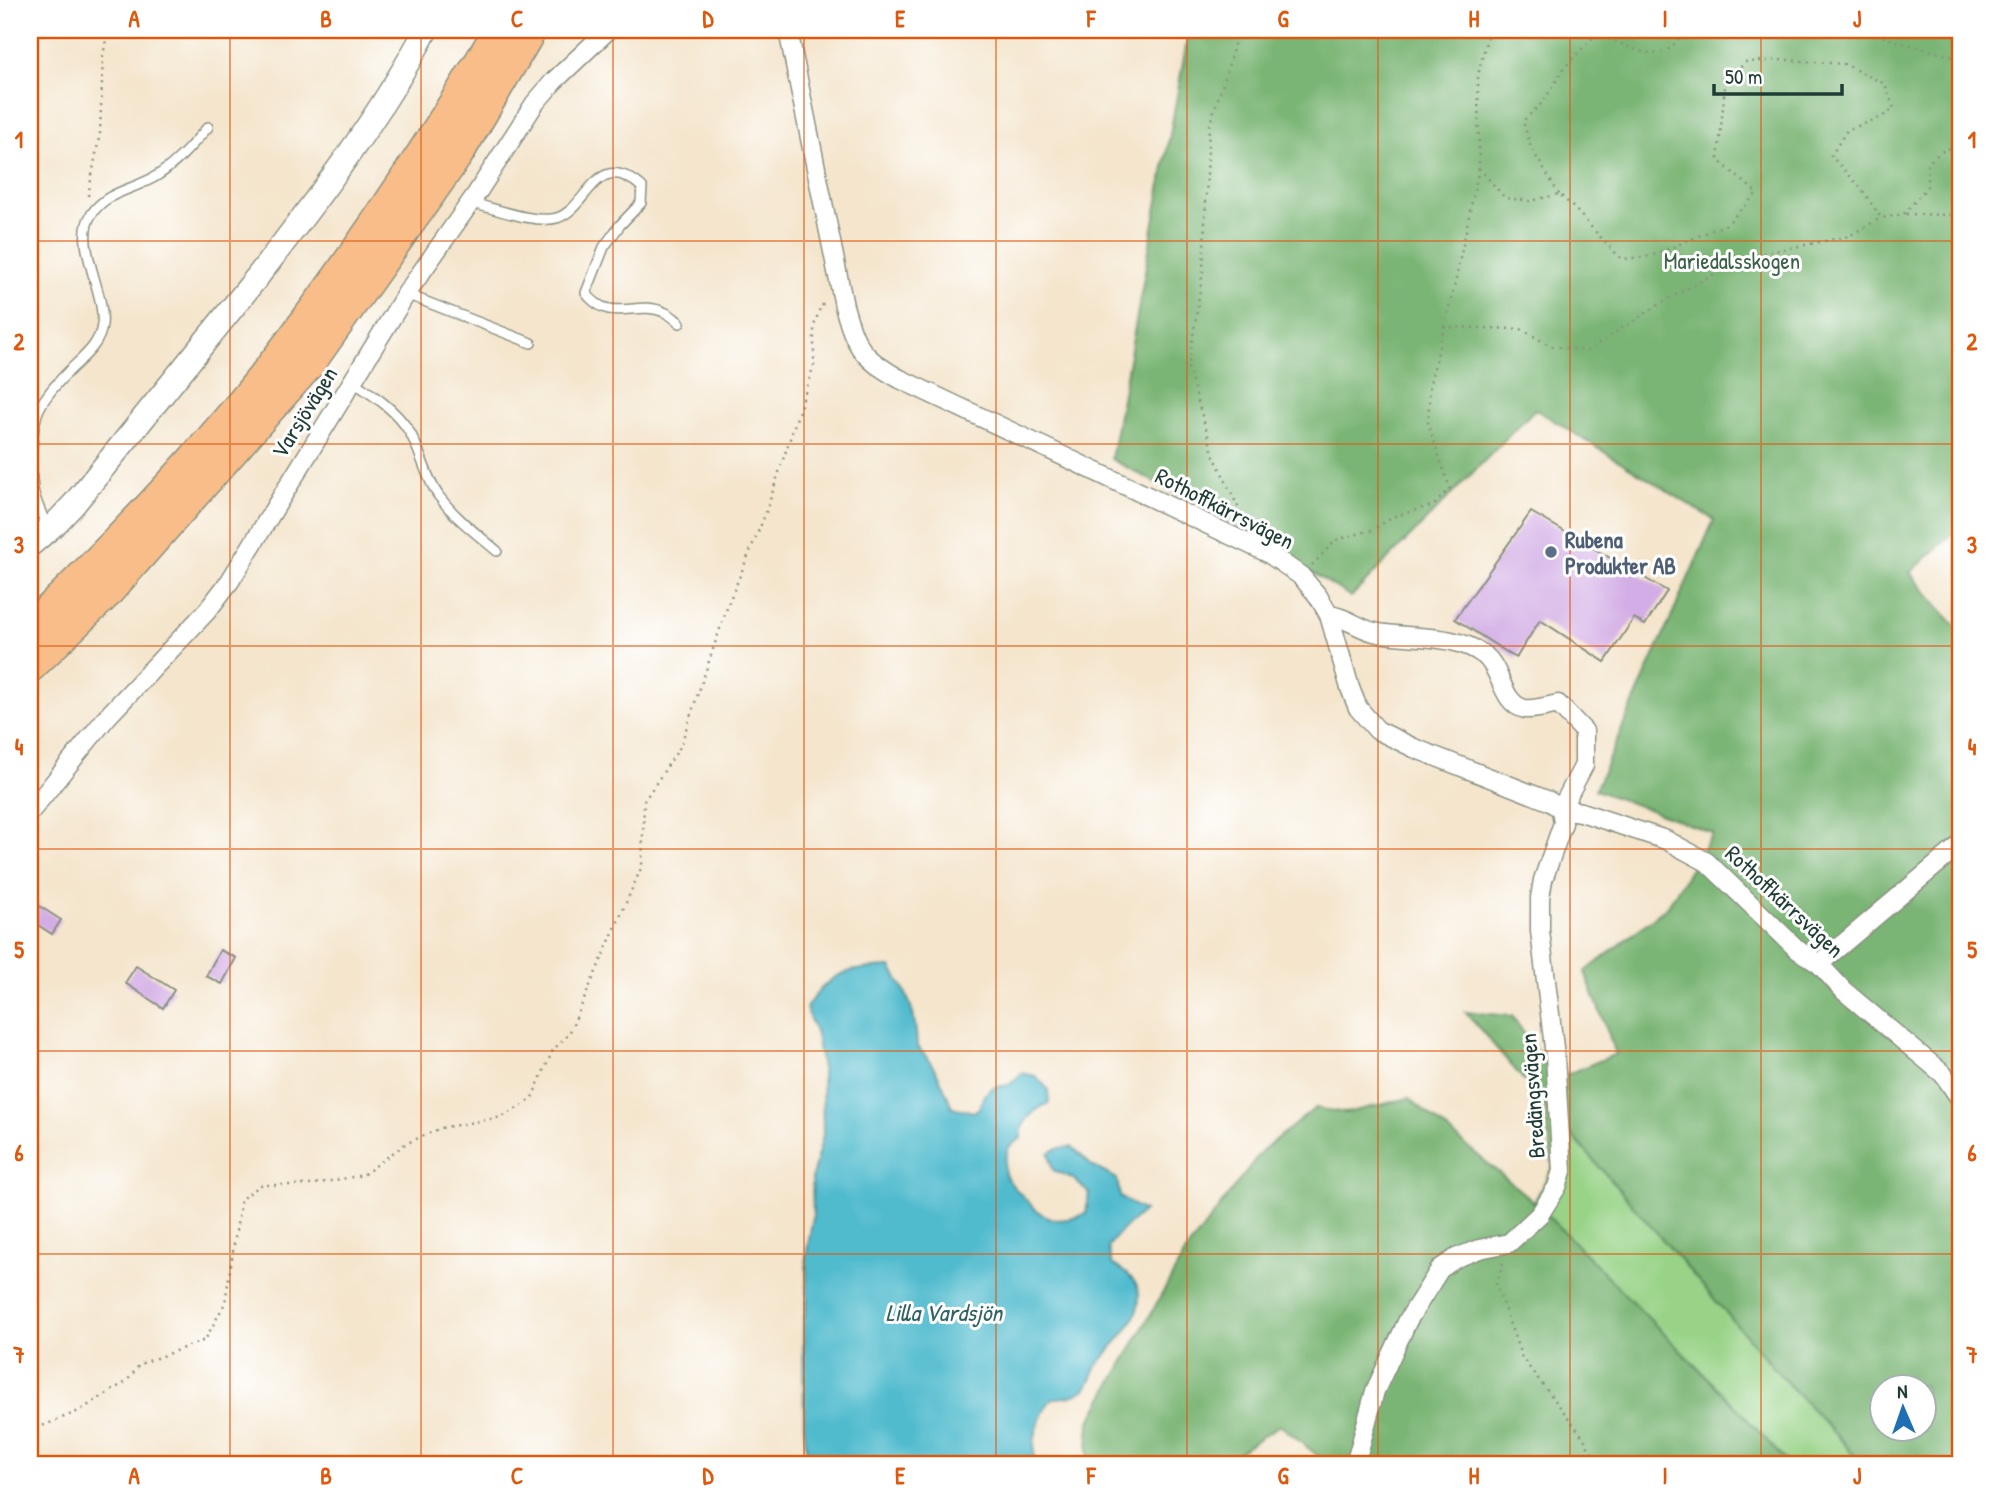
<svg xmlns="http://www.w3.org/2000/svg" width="1991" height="1495" viewBox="0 0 1991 1495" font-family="'Patrick Hand',sans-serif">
	<rect width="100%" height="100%" fill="#fff"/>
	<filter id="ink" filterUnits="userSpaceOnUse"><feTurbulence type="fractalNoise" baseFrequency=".0143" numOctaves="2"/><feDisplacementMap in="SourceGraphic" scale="14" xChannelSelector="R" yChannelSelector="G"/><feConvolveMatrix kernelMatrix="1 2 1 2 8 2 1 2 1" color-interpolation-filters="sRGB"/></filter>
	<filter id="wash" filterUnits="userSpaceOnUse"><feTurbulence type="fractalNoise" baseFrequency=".00686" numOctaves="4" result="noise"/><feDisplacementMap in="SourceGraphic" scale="28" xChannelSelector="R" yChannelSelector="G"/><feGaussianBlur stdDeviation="1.57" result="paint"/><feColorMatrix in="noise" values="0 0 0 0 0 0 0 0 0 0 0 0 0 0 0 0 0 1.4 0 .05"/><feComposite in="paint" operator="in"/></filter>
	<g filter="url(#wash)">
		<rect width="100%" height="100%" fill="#f4e5cc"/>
		<path fill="#98d387" stroke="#5c885e" stroke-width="2" d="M1545,1104L1782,1377L1864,1465H1789L1738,1409L1534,1202L1553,1166Z"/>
		<path fill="#7ab574" stroke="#4c7954" stroke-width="2" fill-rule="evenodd" d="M1189,30H1961V526L1910,573L1961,633V1465H1864L1782,1377L1465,1012L1512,1016L1556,1079L1616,1054L1585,972L1667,907L1713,833L1595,790L1714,520L1535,409L1351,597L1241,528L1111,459ZM1882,1386H1924V1428H1882Z
			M1409,1098L1534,1202L1738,1409L1789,1465H1329L1280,1425L1218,1465H1087L1090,1421L1187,1250L1261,1152L1315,1108L1346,1113Z"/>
		<path fill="#51bbce" stroke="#387c81" stroke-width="2" d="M891,967C909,995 916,1014 917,1047C935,1063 943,1085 952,1107L974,1112L979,1108L984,1095L994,1087L1009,1085L1022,1073L1035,1076L1048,1089L1049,1103C1033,1110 1021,1121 1021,1138L1009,1147C1006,1156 1003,1165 1005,1174C1007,1182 1040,1215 1048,1218C1061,1222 1074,1218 1086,1214L1089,1193L1072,1178L1053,1170L1049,1153L1058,1148L1072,1147L1092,1166L1117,1179L1120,1197L1144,1211L1120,1232L1108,1247L1112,1264C1125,1272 1139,1280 1139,1296C1140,1324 1111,1345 1097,1366C1092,1374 1091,1384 1084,1390C1074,1397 1064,1398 1052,1398C1039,1415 1029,1444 1036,1465H808L804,1425L803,1324L807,1301L806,1256L813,1217L812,1177L823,1135L822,1068L816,1035L806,1008C831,970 848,969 891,967Z"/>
		<g id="blocks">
			<path fill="#d3ade5" d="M1531,512L1667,591L1645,625L1634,618L1605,662L1540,620L1516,658L1455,619Z
				M30,900L61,920L52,934L30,920Z
				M220,950L236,958L222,984L206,976Z
				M136,966L174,990L163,1008L125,983Z"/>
		</g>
	</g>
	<g filter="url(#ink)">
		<use href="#blocks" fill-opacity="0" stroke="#8a9180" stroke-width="2"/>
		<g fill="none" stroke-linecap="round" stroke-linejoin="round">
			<g stroke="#8a9180" stroke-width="12">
				<path id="service" d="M471,203C494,208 535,224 557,218C589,208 595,147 642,187L641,203L620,225L604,247L586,293C611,326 636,298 666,313C671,315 676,320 680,323
					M406,294L531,343
					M352,381C373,395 395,409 409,431C421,451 425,476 438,495C454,517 477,534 497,551
					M48,529C43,516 35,502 33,489C30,466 31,436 37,414C42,399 58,382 69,371C82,358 100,345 102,325C106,292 73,243 91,215C107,190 135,190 158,175C178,162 192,145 208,127"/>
			</g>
			<g stroke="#8a9180" stroke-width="21">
				<path id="minor" d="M788,30L844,306C856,348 861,357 900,379L1268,553L1301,576L1318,596L1329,615L1350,688L1358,708L1377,730L1414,748L1549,801L1561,809L1581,812L1666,840L1707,862L1798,950L1819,964L1844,991L1943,1074L1961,1100
					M1329,615C1346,617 1358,628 1374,632C1409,640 1454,632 1484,655C1502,668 1501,704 1525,709C1534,710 1549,706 1558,704L1584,731V765L1561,809L1563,823L1543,880L1540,898V931L1555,1056L1562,1171L1557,1187L1540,1214L1509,1243L1479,1249L1456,1258L1440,1269L1408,1320L1375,1391L1355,1465
					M30,812L107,717L207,611L230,581L406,294L477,193L535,103L554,81L608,30
					M1819,964L1961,844"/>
			</g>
			<g stroke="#8a9180" stroke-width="26">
				<path id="tertiary" d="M30,545L56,523L74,504C135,428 197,352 258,276C319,197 379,118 426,30"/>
			</g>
			<g stroke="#8a9180" stroke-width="35">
				<path id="motorway" d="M30,629C117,545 203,456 278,359C359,254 432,144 500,30
					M30,666L105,594L309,363L457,154L530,30"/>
			</g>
			<path stroke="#8a9180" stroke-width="2.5" stroke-dasharray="2 5" stroke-linecap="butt" d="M1238,30L1227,71L1209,126L1203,271L1188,368L1214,456L1246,524
				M1863,30L1889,39L1961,59
				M1479,168L1505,198L1531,201L1559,194C1582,214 1599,238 1622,259L1651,256L1727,224L1757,193L1718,160L1725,85L1745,62L1786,60L1844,64L1885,84L1894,109L1880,118L1847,130L1831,156L1861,188L1881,218L1904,214L1927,187L1928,163L1941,152L1961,143
				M1559,194L1531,148L1523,121L1543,102L1564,68L1597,33C1625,44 1668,74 1681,30
				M88,196L100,133L103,56L108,30
				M1906,214L1952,215L1961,212
				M1444,327L1521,329L1551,346L1587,351L1663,302L1745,257L1849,236L1881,218
				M1312,565L1336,540L1372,530L1395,516L1434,505L1450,488L1428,424L1430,383L1454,288L1479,168L1478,75L1489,30
				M1503,1263L1496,1285L1522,1358L1584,1438L1597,1465
				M30,1431L79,1411L127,1381L140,1364L205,1340L225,1303L241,1199L261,1185H309L363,1175L405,1144L441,1128L502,1117L531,1100L553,1050L569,1034L642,866L644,801L680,747L729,602L765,515L814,365V326L821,305H827"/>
			<use href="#service" stroke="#fff" stroke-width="9"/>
			<use href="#minor" stroke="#fff" stroke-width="18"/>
			<use href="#tertiary" stroke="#fff" stroke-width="23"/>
			<use href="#motorway" stroke="#f8bd89" stroke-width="32"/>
		</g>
	</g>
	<path fill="none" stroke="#de580e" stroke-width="2" stroke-opacity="0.55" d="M230,30V1465M421,30V1465M613,30V1465M804,30V1465M996,30V1465M1187,30V1465M1378,30V1465M1570,30V1465M1761,30V1465M30,241H1961M30,444H1961M30,646H1961M30,849H1961M30,1051H1961M30,1254H1961"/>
	<circle fill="#5c6f8a" stroke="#fff" stroke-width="2.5" cx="1551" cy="552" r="7"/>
	<g text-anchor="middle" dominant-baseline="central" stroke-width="6" stroke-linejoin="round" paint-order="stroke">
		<g font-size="23" fill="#3d6249" stroke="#fff">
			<text x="1732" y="260">Mariedalsskogen</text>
		</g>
		<g font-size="23" fill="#1f3d34" stroke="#fff">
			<text transform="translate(304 412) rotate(-58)">Varsjövägen</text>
			<text transform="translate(1225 508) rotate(27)">Rothoffkärrsvägen</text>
			<text transform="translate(1785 901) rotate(43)">Rothoffkärrsvägen</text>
			<text transform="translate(1532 1096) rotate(-94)">Bredängsvägen</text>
		</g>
		<g font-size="23" font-weight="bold" fill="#4e5e75" stroke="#fff" text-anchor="start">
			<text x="1565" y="539">Rubena<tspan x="1565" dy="26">Produkter AB</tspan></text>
		</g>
		<g font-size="24" font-style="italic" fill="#2e6362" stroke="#fff">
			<text x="944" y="1312">Lilla Vardsjön</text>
		</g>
	</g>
	<rect width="1991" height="1495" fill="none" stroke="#fff" stroke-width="77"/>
	<g transform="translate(1903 1408) rotate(358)"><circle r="33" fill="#ffffff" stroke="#a5b1ae" stroke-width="2"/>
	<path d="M0-5L12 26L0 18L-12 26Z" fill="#1f6fb2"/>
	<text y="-10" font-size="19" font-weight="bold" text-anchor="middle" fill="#1f3d34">N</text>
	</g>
	<path d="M1714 84v10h128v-10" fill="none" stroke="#1f3d34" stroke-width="3.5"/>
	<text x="1725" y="84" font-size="21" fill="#1f3d34" stroke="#ffffff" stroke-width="5" paint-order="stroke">50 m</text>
	<rect x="38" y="38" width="1914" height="1418" fill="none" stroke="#de580e" stroke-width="2.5"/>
	<g font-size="23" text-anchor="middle" font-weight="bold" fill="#de580e">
		<text x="134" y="27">A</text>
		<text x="326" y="27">B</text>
		<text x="517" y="27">C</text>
		<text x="708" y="27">D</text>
		<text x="900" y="27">E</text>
		<text x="1091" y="27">F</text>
		<text x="1283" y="27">G</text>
		<text x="1474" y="27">H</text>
		<text x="1665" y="27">I</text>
		<text x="1857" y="27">J</text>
		<text x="19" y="148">1</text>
		<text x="1972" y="148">1</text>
		<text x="19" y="350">2</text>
		<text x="1972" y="350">2</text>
		<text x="19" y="553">3</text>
		<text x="1972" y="553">3</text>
		<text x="19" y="755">4</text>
		<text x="1972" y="755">4</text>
		<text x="19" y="958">5</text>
		<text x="1972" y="958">5</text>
		<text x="19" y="1161">6</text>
		<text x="1972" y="1161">6</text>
		<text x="19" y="1363">7</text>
		<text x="1972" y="1363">7</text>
		<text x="134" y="1484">A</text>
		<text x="326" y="1484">B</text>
		<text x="517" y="1484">C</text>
		<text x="708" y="1484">D</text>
		<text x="900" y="1484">E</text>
		<text x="1091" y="1484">F</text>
		<text x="1283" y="1484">G</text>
		<text x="1474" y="1484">H</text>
		<text x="1665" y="1484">I</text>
		<text x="1857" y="1484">J</text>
	</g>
</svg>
